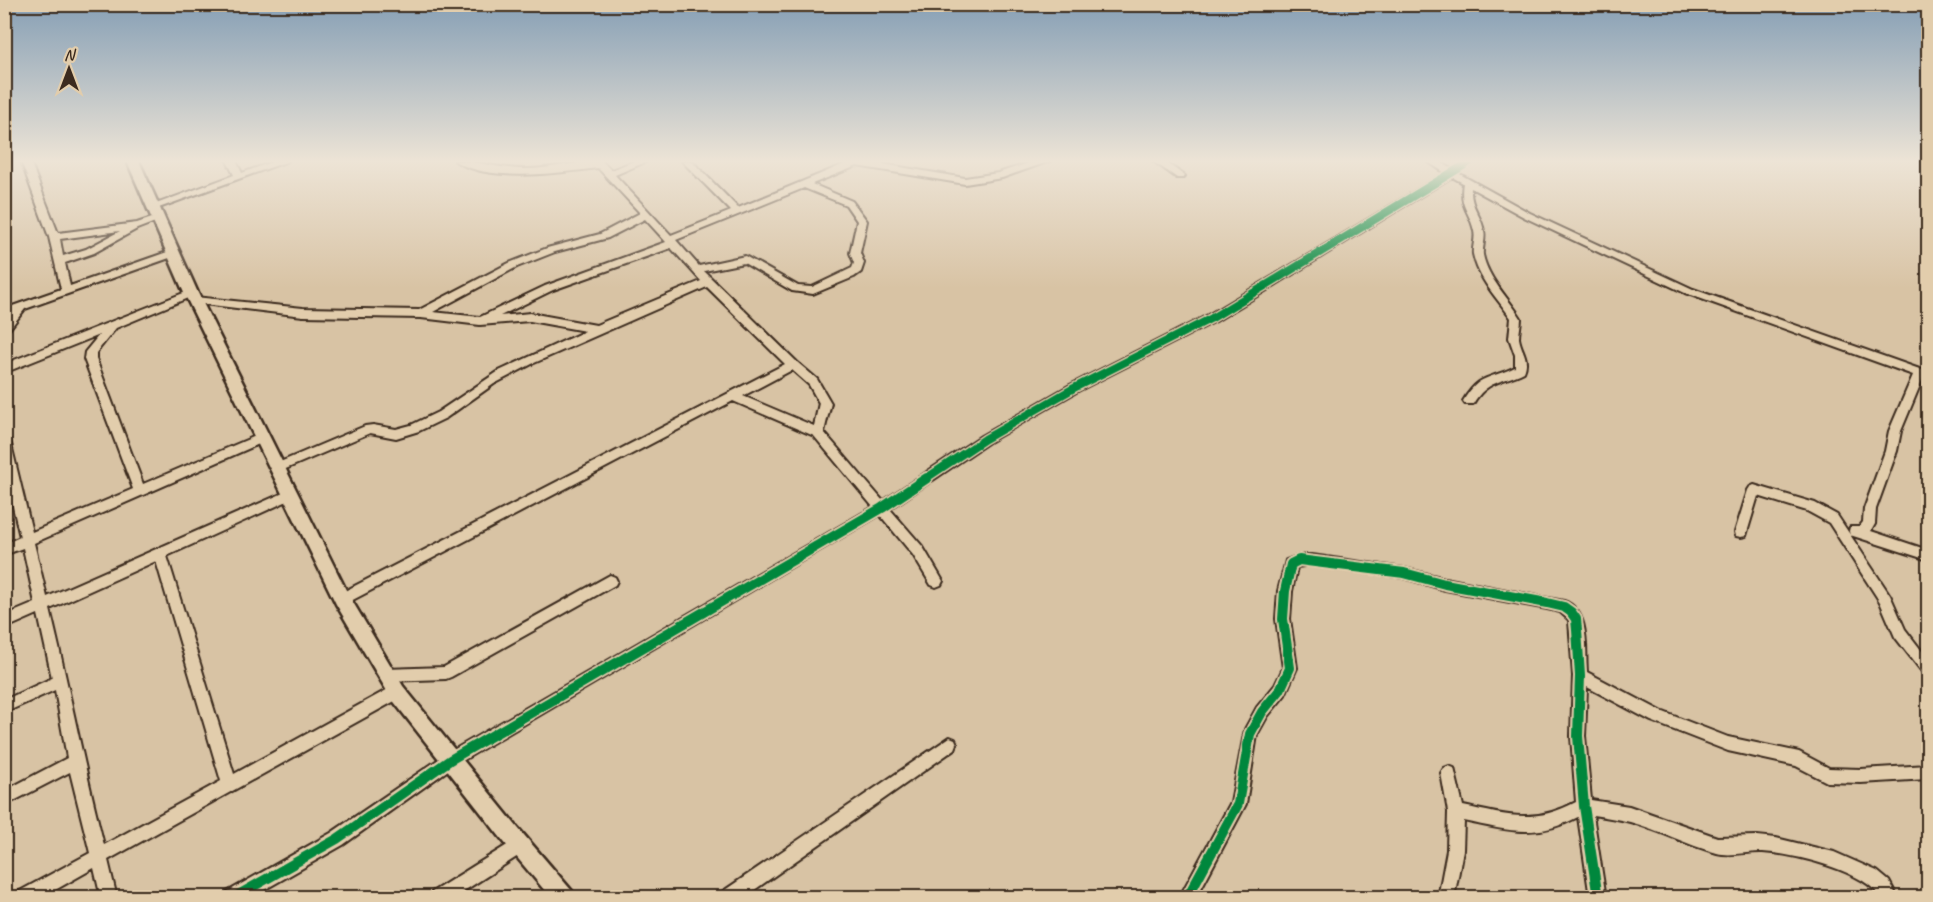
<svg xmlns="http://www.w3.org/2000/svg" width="1933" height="902" viewBox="0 0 1933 902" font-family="Caveat,sans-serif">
	<rect width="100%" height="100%" fill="#d8c3a4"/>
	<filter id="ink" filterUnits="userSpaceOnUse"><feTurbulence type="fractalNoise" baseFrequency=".0167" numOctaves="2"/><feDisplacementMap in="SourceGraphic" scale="12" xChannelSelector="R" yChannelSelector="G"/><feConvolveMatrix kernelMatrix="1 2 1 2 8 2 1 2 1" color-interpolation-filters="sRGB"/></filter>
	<g filter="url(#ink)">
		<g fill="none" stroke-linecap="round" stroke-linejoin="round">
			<g stroke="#3b2a1e" stroke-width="4">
				<path id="minor" d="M21,161H30L58,233L137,223L158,216L163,219L137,229L94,253L65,263L70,286L170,251L174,250L179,253L178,255L25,309L8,331L4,332V320L8,315L4,316V309L61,289L49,237ZM120,231L86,249L63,256L60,239Z
					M227,161H236L242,173L274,161H288L156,209H150L148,207L234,175Z
					M455,161C478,161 501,169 525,169C551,169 580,161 602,161L611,170L634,161H648L615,175L671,235L731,211L682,161H692L738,208L852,161H865L965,178L998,173L1035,161H1050L1002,178L965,184L857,166L812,184L852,201L867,221L860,253L864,263L861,272L854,277L813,294L792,291L744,263L704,271L797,362L817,379L831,403L824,432L883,501L981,436L1070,385L1208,315L1445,173L1427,161H1439L1452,169L1464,161H1475L1458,173L1530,213L1693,289L1928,372V380L1923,378L1901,431L1897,451L1876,509L1875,524L1871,531L1928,550V560L1850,535L1849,531L1850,527H1859L1863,522L1864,509L1885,451L1889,431L1913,375L1685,293L1524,217L1471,188C1470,207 1481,214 1484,231C1486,239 1482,247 1483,255C1488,279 1508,297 1521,318C1521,325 1519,331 1519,338C1521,351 1530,358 1524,372C1502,383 1487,380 1473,404H1465L1463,401C1480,373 1489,380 1515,367V355L1509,338L1511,318C1497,298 1478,279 1473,254C1472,247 1476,239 1474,231C1470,211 1459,208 1463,183L1452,177L1216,321L1078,391L989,442L890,509L923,547L943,581L941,585L936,587L931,585L913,555L880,515L455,765L343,845L250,898H225L227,892L331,833L445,755L873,507L814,436L733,401L347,603L342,605L337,603L335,599L337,595L785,364L707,287L532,364L494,384L446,418L419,431L396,438L370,433L281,471H273L271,468L273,465L365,426L373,425L396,429L411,425L438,412L499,371L585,331L530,321L480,325L421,318L303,316L195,303L190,300L195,297L303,308L419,310L509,263L547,248L600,234L640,213L598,168C559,173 490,183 455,161ZM804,188L846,205L857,221L850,253L854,263L852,268L812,287L798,286L745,256L699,266L676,240ZM645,219L666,242L545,286L480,317L433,312L517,267L555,252L608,238ZM671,248L701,281L596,325L530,313L500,316L553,290ZM792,370L809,385L819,403L814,426L743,396Z
					M1153,161H1164L1185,176L1183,178H1177Z
					M191,290L196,293L195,295L116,328L96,353V359L143,484L258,435H266L268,438L266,441L34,543L47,597L290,490L294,492L296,495L294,498L167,556L234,774L392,687L397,686L402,687L404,692L402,697L108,860L117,898H101L94,868L41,898H16L18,892L90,853L70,772L4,806V791L67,758L55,690L4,713V700L52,678L38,614L4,629V616L35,603L23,548L4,555V544L20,537L4,468V436L10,440L32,532L133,489L84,359L85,352L99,335L4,373V364ZM156,561L221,781L104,845C84,767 69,687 50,609Z
					M1754,485L1815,503L1837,515L1890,595L1905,629L1928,659V675L1923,673L1895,637L1880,602L1829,523L1807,511L1758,496L1746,536L1741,537L1736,536L1735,532L1748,490L1750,487Z
					M1299,555H1312L1404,568L1445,578L1564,601C1591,611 1585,649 1587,672L1661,711L1728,737L1799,752L1829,768L1861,769L1928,765V779L1861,783L1827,782L1796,766L1728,751L1651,721L1587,687L1585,736L1591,800L1629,806L1717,837L1757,836L1776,838L1834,852L1877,871L1889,881L1898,898H1881C1865,870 1793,854 1763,852C1748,851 1732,857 1717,853C1687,845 1659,830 1630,822C1618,819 1605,817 1593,815L1606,898H1590L1578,817C1536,840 1507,830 1464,821L1463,850L1454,898H1438L1447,850L1448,812L1441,773L1444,768L1449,766L1454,768L1463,806C1507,815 1533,825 1576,802L1571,736L1573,676L1569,620L1560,612L1547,609L1445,590L1404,578L1312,565L1297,567L1292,591L1290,619L1297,668L1285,695L1267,717L1257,735L1246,804L1196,898H1179L1231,802L1245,729L1257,707L1275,685L1283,668L1276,619L1278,591L1286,560Z
					M610,575L615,577L617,581L615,585L451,677L446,679L386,681L381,679L379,675L381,671L386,669L444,667Z
					M950,737L955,739L957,744L955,749L743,898H720L722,892Z
					M520,837L526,839L528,845L526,851L453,898H430L432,892Z"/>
			</g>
			<g stroke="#3b2a1e" stroke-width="5">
				<path id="major" d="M127,161H139L198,293L348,594L403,686L518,828L572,891L575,898H551L504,842L391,698L336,604L184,293Z"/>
			</g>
			<use href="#minor" fill="#e2cdac" fill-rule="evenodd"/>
			<use href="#major" fill="#e2cdac" fill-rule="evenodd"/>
			<g stroke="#e2cdac" stroke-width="11">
				<path id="cycleway-far1" d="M925,479L985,439L1074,388L1212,318L1471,161"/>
			</g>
			<g stroke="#e2cdac" stroke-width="14">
				<path id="cycleway" d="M233,898L337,839L450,760L882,508L927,478
					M1187,898L1238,804L1250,734L1262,712L1280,690L1290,668L1283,619L1285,591L1291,564L1299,560L1404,573L1445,584L1547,603L1564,607L1571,612L1576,619L1577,630L1580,676L1578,736L1584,806L1598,898"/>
			</g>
			<use href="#cycleway-far1" stroke="#00873e" stroke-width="8"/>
			<use href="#cycleway" stroke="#00873e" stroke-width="10"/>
		</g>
	</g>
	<linearGradient id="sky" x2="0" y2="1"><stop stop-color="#869fb5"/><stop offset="0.56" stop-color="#ede4d6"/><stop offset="1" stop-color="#ede4d6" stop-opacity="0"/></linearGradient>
	<rect width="1933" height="288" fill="url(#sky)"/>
	<rect width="1933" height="902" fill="none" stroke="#e2cdac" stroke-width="24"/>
	<rect x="12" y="12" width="1909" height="878" fill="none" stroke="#3b2a1e" stroke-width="2" filter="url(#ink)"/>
	<g transform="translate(69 69)" stroke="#e2cdac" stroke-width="4.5" paint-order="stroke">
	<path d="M0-4.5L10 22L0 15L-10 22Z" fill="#3b2a1e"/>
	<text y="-9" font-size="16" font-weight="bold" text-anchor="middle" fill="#3b2a1e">N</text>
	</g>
</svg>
